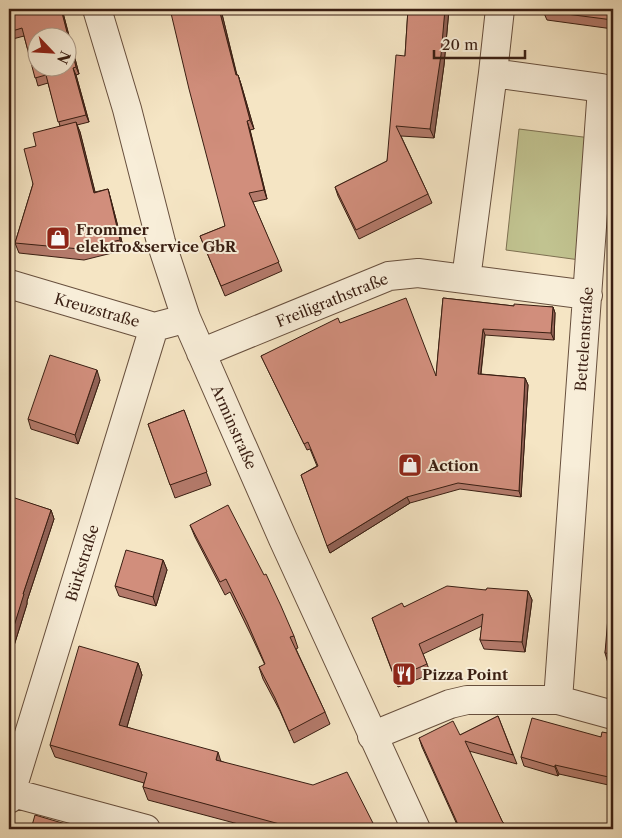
<svg xmlns="http://www.w3.org/2000/svg" width="622" height="838" viewBox="0 0 622 838" font-family="'Libre Caslon Text',serif">
	<rect width="100%" height="100%" fill="#f5e5c4"/>
	<filter id="stains"><feTurbulence type="fractalNoise" baseFrequency=".004" numOctaves="4"/><feColorMatrix values="0 0 0 0 .2 0 0 0 0 .09 0 0 0 0 .02 0 0 0 .5 -.17"/></filter>
	<radialGradient id="worn" r=".72"><stop offset=".6" stop-color="#630" stop-opacity="0"/><stop offset="1" stop-color="#630" stop-opacity=".3"/></radialGradient>
	<path fill="#c1c390" stroke="#7d7051" d="M519,129L591,138L580,260L506,250Z"/>
	<g fill="none" stroke-linecap="round" stroke-linejoin="round">
		<g stroke="#68503e" stroke-width="30">
			<path id="minor" d="M97,9L127,109L161,242L186,318L283,539L416,829
				M500,9L493,73L602,88L558,700
				M466,279L493,73
				M9,284L154,327L173,322
				M201,353L389,276L418,273L588,295
				M372,736L450,704L467,700H558L613,715
				M9,792L146,829
				M9,799L154,327"/>
		</g>
		<use href="#minor" stroke="#f8eed9" stroke-width="28"/>
	</g>
	<path fill="#b47a6b" stroke="#391e12" d="M9,9H62L79,74L76,75L89,122L77,125L80,132L95,192L108,189L111,200L124,250L84,260L19,253L15,243L33,184L36,146L60,126L48,83L38,86L24,36L9,40Z
		M408,9H449L444,65L434,138L401,136L428,194L432,203L359,239L338,196L335,187L387,161L405,56Z
		M613,9V29L547,20L543,11Z
		M222,14L237,75H238L241,84L254,129L250,130L267,199L253,202L282,271L225,296L200,236L225,226Z
		M443,298L514,306L553,307L555,313L554,340L485,335L481,374L525,378L528,385L521,497L460,489L410,503L330,553L301,475L317,466L310,449L307,450L264,362L261,356L340,323L436,376Z
		M100,380L78,444L31,429L28,419Z
		M184,410L211,485L175,498L148,424Z
		M9,497L51,510L54,519L27,601V604L12,652L9,651Z
		M190,525L294,636L298,648L296,649L325,712L330,724L294,743L280,711L263,679L259,667L265,665L251,635L230,592L225,595L195,537Z
		M163,560L167,570L156,606L119,596L115,586Z
		M613,578V663H608L605,653L612,606Z
		M486,590L528,591L532,600L525,652L484,649L480,640L482,626L423,654L431,674L398,687L372,618L404,607Z
		M138,663L142,675L127,727L221,761L376,829H257L148,800L143,787L144,783L55,757L50,745Z
		M498,716L517,764L469,751L502,821L508,829H459L422,747L419,738L460,735Z
		M613,734V786L559,774L558,776L524,766L521,757Z"/>
	<path fill="#926357" stroke="#391e12" d="M61,9H62L79,74L76,67Z
		M219,9L222,14L239,85L236,75Z
		M445,9H449L444,65L434,138L430,129Z
		M73,68L76,75L89,122L86,115Z
		M238,75L241,84L254,129L250,120Z
		M247,121L250,130L267,199L264,190Z
		M76,122L80,132L98,204L94,193Z
		M108,189L111,200L124,250L120,240Z
		M553,307L555,313L554,340L551,333Z
		M483,329L485,335L480,380L478,374Z
		M97,370L100,380L78,444L75,435Z
		M525,378L528,385L521,497L519,491Z
		M407,497L410,503L330,553L327,546Z
		M51,510L54,519L27,601V604L12,652L9,642L23,594Z
		M163,560L167,570L156,606L153,597Z
		M528,591L532,600L525,652L522,642Z
		M138,663L142,675L124,737L119,725Z
		M218,752L222,765L216,760Z
		M555,765L559,774L558,776L555,767Z"/>
	<path fill="#d18e7c" stroke="#391e12" fill-rule="evenodd" d="M9,9H61L76,67L73,68L86,115L58,122L46,75L35,78L22,28L9,32ZM38,38H68V68H38Z
		M170,9H219L236,75H238L250,120L247,121L264,190L249,193L279,262L221,286L200,236L225,226L189,89Z
		M408,9H445L441,55L430,129L396,126L428,194L356,230L335,187L387,161L396,55L405,56Z
		M543,9H613V20L543,11Z
		M76,122L94,193L108,189L120,240L80,249L15,243L33,184L24,149L36,146L33,133Z
		M406,298L436,376L443,298L514,306V304L553,307L551,333L483,329L478,374L525,378L519,491L458,483L407,497L327,546L301,475L318,466L308,442L304,444L261,356L338,318L340,323Z
		M50,355L97,370L75,435L28,419Z
		M184,410L207,472L170,485L148,424Z
		M9,496L51,510L23,594H24L9,642Z
		M228,505L264,575L266,574L281,606L294,636L290,637L325,712L289,731L275,698L259,667L265,664L247,622L226,579L220,582L190,525Z
		M126,550L163,560L153,597L115,586Z
		M613,578V654L605,653L609,605L612,606Z
		M447,586L486,590L487,588L528,591L522,642L480,640L483,614L419,644L427,664L395,678L372,618L402,603L404,607Z
		M79,646L138,663L119,725L218,752L216,760L313,785L347,772L376,829H298L143,787L147,773L50,745Z
		M498,716L513,755L465,741L502,821L508,829H460L419,738L453,721L460,735Z
		M532,718L601,737L602,732L613,734V778L555,765V767L521,757Z
		M35,815L69,825L67,829H31Z"/>
	<defs>
		<g id="shop-square" transform="scale(1.25)"><rect x="-9" y="-9" width="18" height="18" rx="4" fill="#8f2418" stroke="#f8eed9"/><path d="M-5-2.5h2.3a2.7 3.5 0 0 1 5.4 0H5L5.5 6h-11ZM-1.5-2.5h3a1.5 2.3 0 0 0-3 0Z" fill="#fff"/></g>
		<g id="restaurant-square" transform="scale(1.25)"><rect x="-9" y="-9" width="18" height="18" rx="4" fill="#8f2418" stroke="#f8eed9"/><path d="M-5-6h1v4h1v-4h1v4h1v-4h1v5L-1.5 .5V6h-2V.5L-5-1ZM5-6V6H3V1.5H1.5Q1.5-4 5-6Z" fill="#fff"/></g>
	</defs>
	<g fill-rule="evenodd">
		<use href="#shop-square" x="58" y="238"/>
		<use href="#shop-square" x="410" y="465"/>
		<use href="#restaurant-square" x="404" y="674"/>
	</g>
	<g text-anchor="middle" dominant-baseline="central" stroke-width="4" stroke-linejoin="round" paint-order="stroke">
		<g font-size="15" font-weight="bold" fill="#391e12" stroke="#f8eed9" text-anchor="start">
			<text x="76" y="229">Frommer<tspan x="76" dy="17">elektro&amp;service GbR</tspan></text>
			<text x="428" y="465">Action</text>
			<text x="422" y="674">Pizza Point</text>
		</g>
		<g font-size="15" fill="#391e12" stroke="#f8eed9">
			<text transform="translate(332 300) rotate(-22)">Freiligrathstraße</text>
			<text transform="translate(97 310) rotate(16)">Kreuzstraße</text>
			<text transform="translate(584 339) rotate(-86)">Bettelenstraße</text>
			<text transform="translate(234 427) rotate(66)">Arminstraße</text>
			<text transform="translate(82 563) rotate(-73)">Bürkstraße</text>
		</g>
	</g>
	<rect width="622" height="838" fill="none" stroke="#f5e5c4" stroke-width="30"/>
	<rect x="10" y="10" width="602" height="818" fill="none" stroke="#391e12" stroke-width="2.5"/>
	<rect x="15" y="15" width="592" height="808" fill="none" stroke="#391e12"/>
	<g transform="translate(52 52) rotate(115)"><circle r="24" fill="#f8eed9" stroke="#ac9b89"/>
	<path d="M0-4L9 19L0 12L-9 19Z" fill="#8f2418"/>
	<text y="-8" font-size="14" font-weight="bold" text-anchor="middle" fill="#391e12">N</text>
	</g>
	<path d="M434 50v8h91v-8" fill="none" stroke="#391e12" stroke-width="2.5"/>
	<text x="442" y="50" font-size="15" fill="#391e12" stroke="#f8eed9" stroke-width="4" paint-order="stroke">20 m</text>
	<rect width="100%" height="100%" filter="url(#stains)"/>
	<rect width="100%" height="100%" fill="url(#worn)"/>
</svg>
